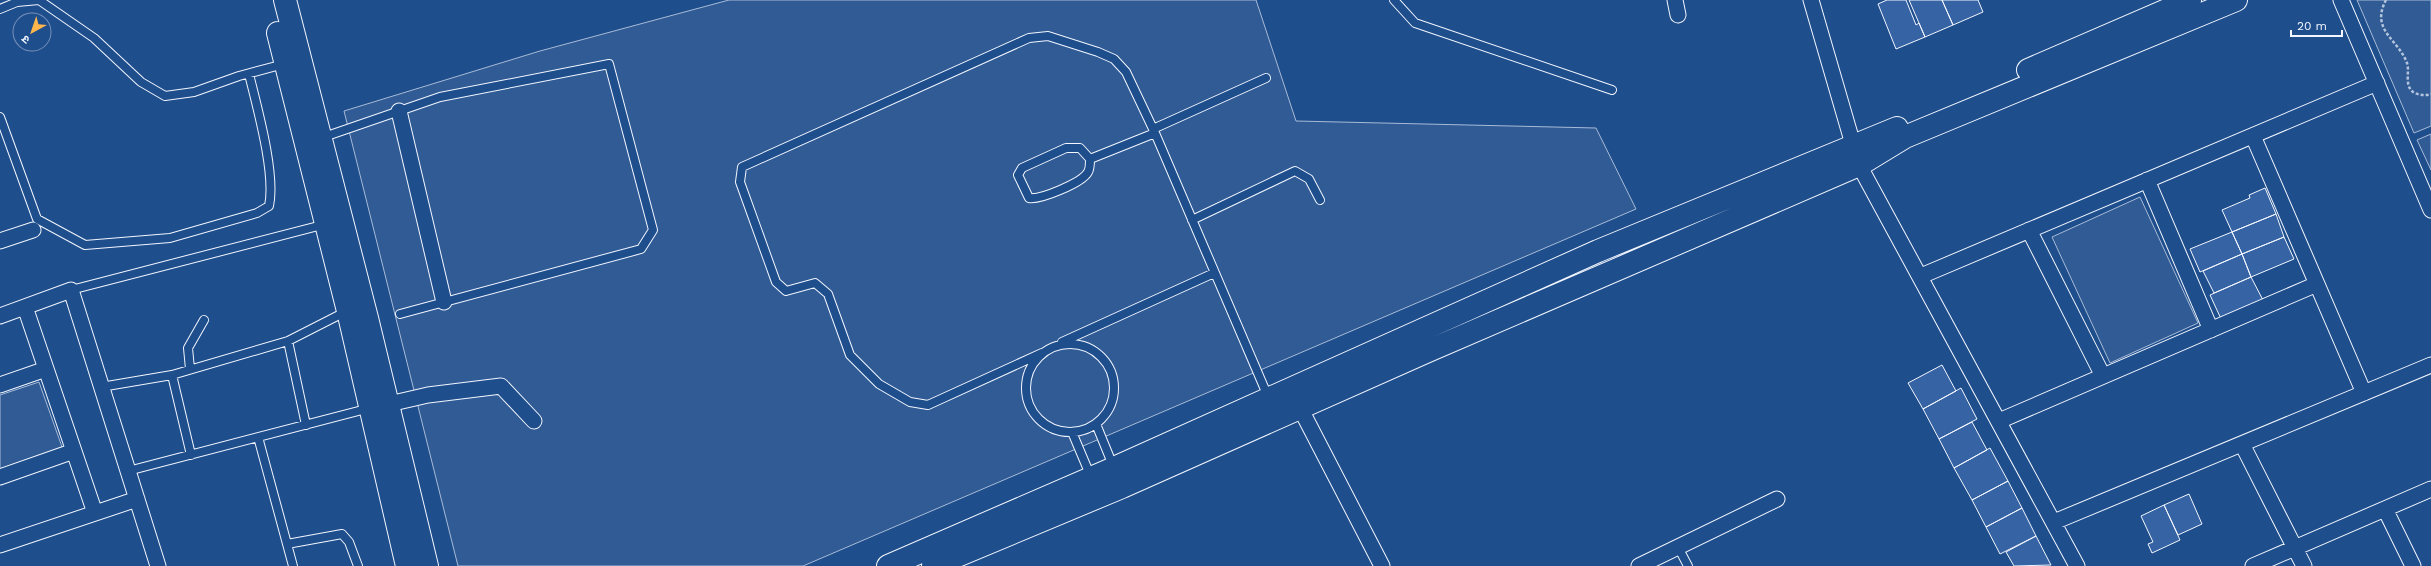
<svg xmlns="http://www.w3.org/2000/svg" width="2431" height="566" viewBox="0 0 2431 566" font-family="'Work Sans','Noto Sans Devanagari',sans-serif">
	<rect width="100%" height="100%" fill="#1f4e8c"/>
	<path fill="#305b95" stroke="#a8bbd7" d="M729,0H1256L1296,121L1596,128L1636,209L803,566H458L344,111L540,51Z
		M2357,0H2431V126L2414,133Z
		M2431,134V170L2417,140Z
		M2140,197L2198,323L2110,363L2052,237Z
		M39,382L62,447L0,469V395Z"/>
	<path fill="#3563a3" stroke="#f2f6ff" d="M1887,0H1906L1916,25L1919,23L1925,37L1896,49L1878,4Z
		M1909,0H1942L1953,25L1925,37Z
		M1942,0H1978L1983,12L1953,25Z
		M2265,188L2276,214L2232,232L2222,210L2250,198L2249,195Z
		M2276,214L2284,237L2242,254L2232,232Z
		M2232,232L2242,254L2200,272L2190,249Z
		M2284,237L2294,259L2251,277L2242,254Z
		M2242,254L2251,277L2214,293L2203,271Z
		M2251,277L2264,302L2222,321L2210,295Z
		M1942,365L1956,391L1923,409L1908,383Z
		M1961,388L1977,419L1939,439L1923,409Z
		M1972,422L1987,450L1954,468L1939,439Z
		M1990,448L2008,481L1972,500L1954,468Z
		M2008,481L2022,508L1986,527L1972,500Z
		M2189,494L2202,524L2178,535L2164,505Z
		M2164,505L2180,540L2152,553L2148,544L2153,542L2141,516Z
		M2022,508L2036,536L2000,554L1986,527Z
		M2036,536L2051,565L2014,566L2006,552Z"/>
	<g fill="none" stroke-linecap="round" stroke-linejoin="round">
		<g stroke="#f2f6ff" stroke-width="10">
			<path id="lane" d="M1394,0L1415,23L1612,90
				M0,9L17,2L39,0L94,38L141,82L165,96L194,92L239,76L284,64
				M0,117L37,219L85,245L170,238L257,213L269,206C276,174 257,107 249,74
				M1153,129L1266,78
				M321,138L440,97L609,64L653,230L641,249L400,314
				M1090,159L1080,148H1066L1022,168L1018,175L1029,198C1040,200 1082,183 1088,172C1090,169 1090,163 1090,159L1155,133
				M1192,220L1295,171L1309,179L1320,200
				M71,290L326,224
				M288,341L306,425
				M1062,342L1214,273
				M1026 388a44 44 0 1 1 88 0a44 44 0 1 1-88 0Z
				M1042,353L928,405L910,402L879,384L850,355L828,294L815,283L786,291L776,282L740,182L742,167L1029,38L1048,36L1098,52L1114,59L1126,72L1155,133L1269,399
				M190,369L188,348L204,320
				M101,387L172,375
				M1096,424L1114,468
				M1072,432L1091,477
				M258,437L293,566
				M191,455L172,375L288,341L347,311
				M128,471L370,408
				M287,544L342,534L349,542L358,566
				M1678,547L1688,566"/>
		</g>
		<g stroke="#f2f6ff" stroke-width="17">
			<path id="street" d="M1675,0L1678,15
				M1811,0L1859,165L2077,566
				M2341,0L2431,210
				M399,111L444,302
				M2253,136L2364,393
				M2147,180L2211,330
				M2029,230L2103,376
				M0,241L33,230
				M1921,276L2377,83
				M25,307L95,513
				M0,316L71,290L158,566
				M0,385L46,369
				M1296,400L1382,566
				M389,404L428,395L501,386L534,421
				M1999,421L2317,284
				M2242,444L2304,566
				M0,477L74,451
				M2385,509L2413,566
				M2054,522L2431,365
				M0,545L137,499
				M1639,566L1777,499
				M2253,566L2431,489"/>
		</g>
		<g stroke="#f2f6ff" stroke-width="24">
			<path id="secondary" d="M285,0L367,318L427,566
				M278,33L348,311L407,566
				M2028,70L2190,0
				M888,566L1114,468L1598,251L1897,128
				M933,566L1122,487L1428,351L1859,165L1905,137L2236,0"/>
		</g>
		<path stroke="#b3c4dc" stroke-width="2.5" stroke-dasharray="3 2" stroke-linecap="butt" d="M2386,0C2370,30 2398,39 2407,63C2410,72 2404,85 2413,92C2418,95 2426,96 2431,94"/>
		<use href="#lane" stroke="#1f4e8c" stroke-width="8"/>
		<use href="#street" stroke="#1f4e8c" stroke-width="15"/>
		<use href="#secondary" stroke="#1f4e8c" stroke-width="22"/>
	</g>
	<g transform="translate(32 32) rotate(220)"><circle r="19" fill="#1f4e8c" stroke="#7391ba"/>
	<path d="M0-3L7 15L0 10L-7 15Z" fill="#ffb74d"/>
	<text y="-6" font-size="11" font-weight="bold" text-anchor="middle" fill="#f2f6ff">उ</text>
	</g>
	<path d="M2291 30v6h51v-6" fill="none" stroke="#f2f6ff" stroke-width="2"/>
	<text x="2297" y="30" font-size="12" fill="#f2f6ff" stroke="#1f4e8c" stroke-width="3" paint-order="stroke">20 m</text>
</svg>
